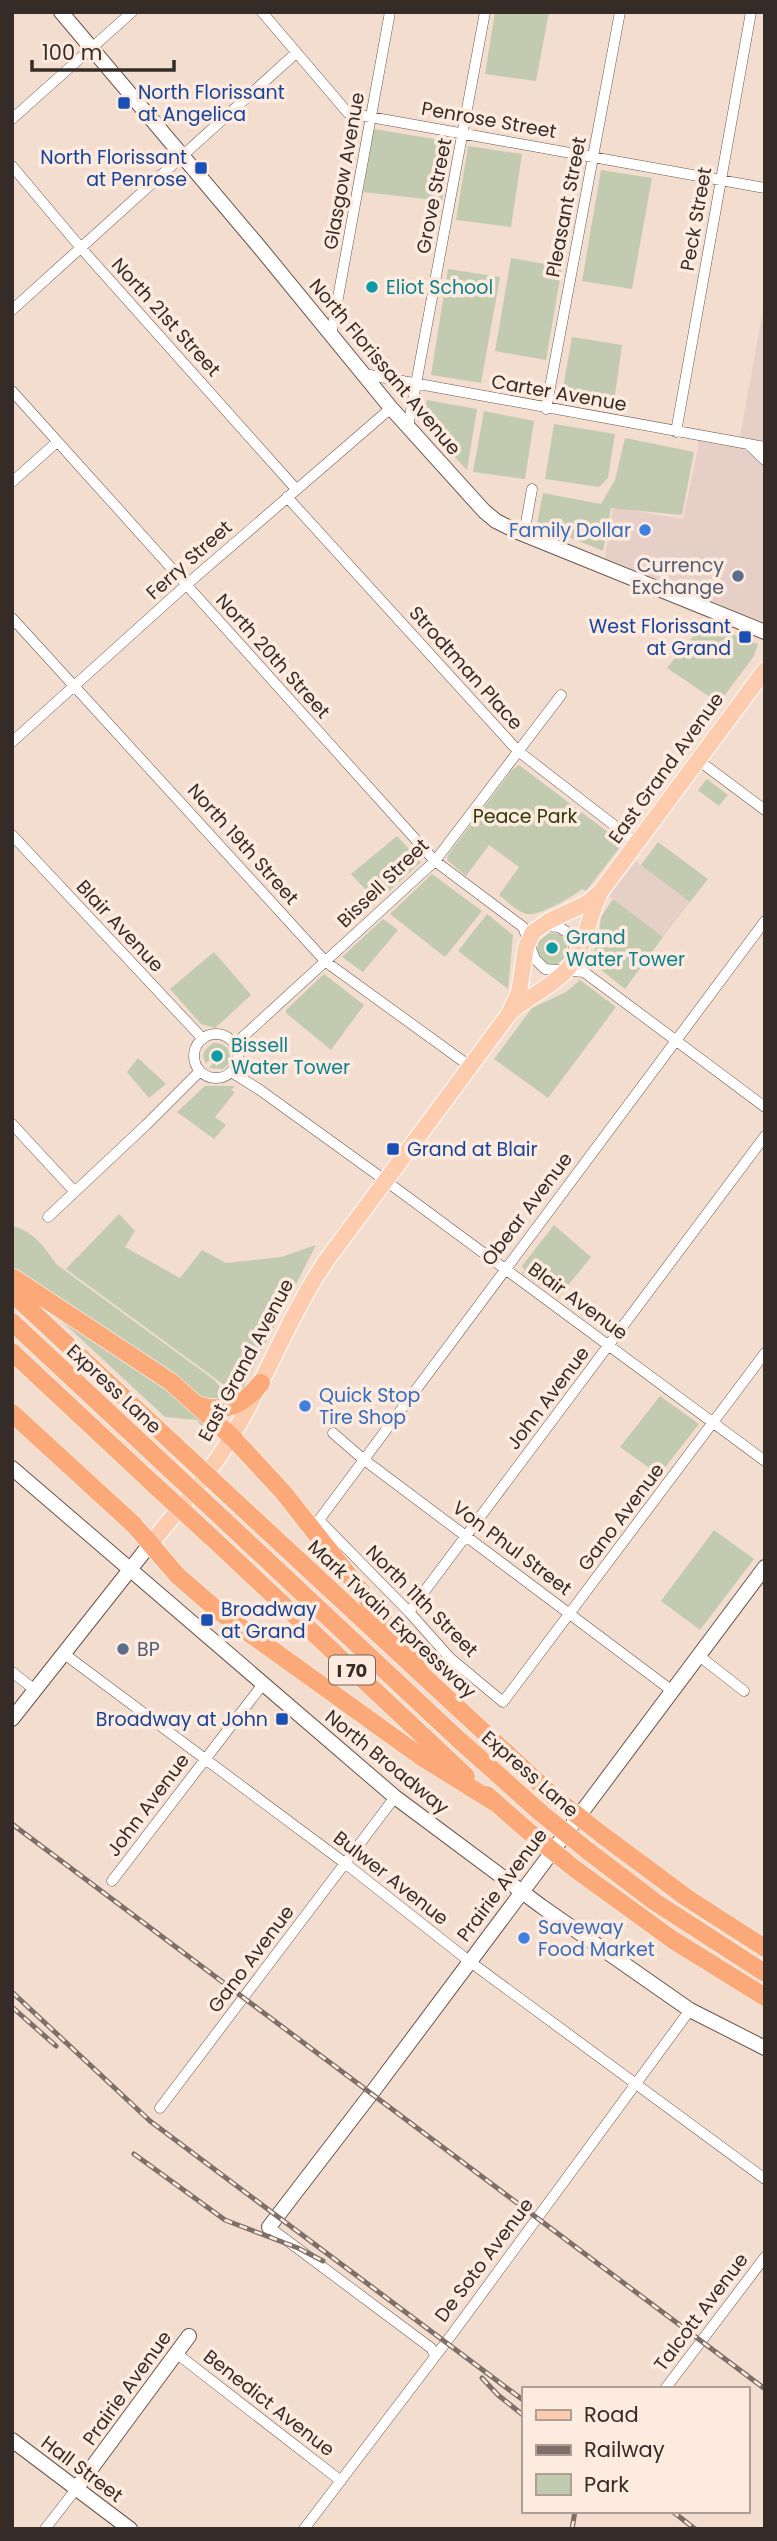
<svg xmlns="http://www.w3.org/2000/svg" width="777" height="2541" viewBox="0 0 777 2541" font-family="Poppins,sans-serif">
	<rect width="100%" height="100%" fill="#f3ddcf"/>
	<path fill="#e6cfc6" d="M765,299V624L605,558L613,507L683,519L698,448V435L739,442Z
		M636,861L690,902L663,937L609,896Z"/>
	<path fill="#c2cbb0" d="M495,12H549L536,81L485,74Z
		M374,129L452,142L442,201L363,192Z
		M468,146L522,154L511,227L456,220Z
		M601,170L652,178L632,289L582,281Z
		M511,258L562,267L546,360L495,351Z
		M448,269L500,277L481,383L431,375Z
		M572,337L622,345L613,409L561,399Z
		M427,400L477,409L467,470L422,422Z
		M484,411L534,421L525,479L473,472Z
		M554,424L615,434L608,478L599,487L545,479Z
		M625,438L694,452L682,515L611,508L603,551L537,524L543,493L601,504L615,480Z
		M704,623L758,644L754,656L719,703L667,668Z
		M519,765L621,842L620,847L586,891L582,889C572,897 540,916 527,914C517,912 507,901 499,895L519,867L489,845L466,876L447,860L448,855L512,770Z
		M707,779L728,795L719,806L698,790Z
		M397,836L421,862L377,902L351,874Z
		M658,842L708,879L690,902L641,865Z
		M432,874L482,911L445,957L390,914Z
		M613,899L663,937L625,989L590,961L598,942L601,917Z
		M487,914L513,935L508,989L458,951Z
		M383,919L398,930L363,972L342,957Z
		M549,933L560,934L567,942L566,957L557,964H547L537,952L538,942Z
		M214,952L251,995L215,1028L201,1024L170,989Z
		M324,974L364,1005L331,1050L286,1013V1010Z
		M580,980L616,1007L548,1098L494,1059L532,1008L566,992Z
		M213,1043C226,1043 233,1050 229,1063L223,1069L209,1068L213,1063L217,1066L225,1059V1056L218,1048L209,1056L211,1058L206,1064L203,1056L205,1050Z
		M138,1058L166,1084L149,1098L127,1072Z
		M205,1086H235L231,1090L235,1092L215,1117L226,1125L214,1139L177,1112Z
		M119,1214L135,1231L125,1247L180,1278L202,1250L226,1263L281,1257L316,1245L239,1396L66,1269Z
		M554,1225L591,1257L558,1298L522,1273L525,1270L522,1266Z
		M12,1226C32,1230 45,1247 56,1264L213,1379L233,1401L199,1399L53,1299L12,1268Z
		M40,1301L158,1379L203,1416L210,1430L207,1435L197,1420L165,1417Z
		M660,1396L699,1424L659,1475L620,1447Z
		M714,1530L754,1559L700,1630L661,1601Z"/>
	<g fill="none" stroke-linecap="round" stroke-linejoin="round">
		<g stroke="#6a574b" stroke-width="11">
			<path id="street" d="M262,12L348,113L765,188
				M12,119L132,12
				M12,166L81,248L296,489
				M12,310L296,53
				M331,336L390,12
				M364,374L765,447
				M12,391L435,861L523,927L535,959L545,969L584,972
				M546,409L620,12
				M408,427L485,12
				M676,432L751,12
				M748,444L765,460
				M12,482L57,442
				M287,497L518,751L637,843
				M524,534L532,489
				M12,618L326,962L471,1067
				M12,742L185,586L391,408
				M698,760L765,810
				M12,835L203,1039
				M765,921L319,1520L409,1612L450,1658L503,1702L765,1353
				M544,926L559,927L570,934L576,953
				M581,967L584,972L765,1107
				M194 1056a22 22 0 1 1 44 0a22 22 0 1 1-44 0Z
				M235,1044L435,861L561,695
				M233,1073L260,1090L386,1181L765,1461
				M12,1124L75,1192
				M48,1217L146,1125L200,1071
				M333,1433L363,1459L671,1690
				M409,1612L765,1136
				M63,1653L346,1864L469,1961L765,2179
				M698,1655L744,1691
				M12,1672L35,1690
				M112,1881L263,1684
				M160,2108L395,1797
				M269,2227L431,2348L435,2355
				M176,2353L341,2481
				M665,2389L765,2257
				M45,2529L76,2489
				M304,2529L453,2333L690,2010"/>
		</g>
		<g stroke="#6a574b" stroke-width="16">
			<path id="secondary" d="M61,12L261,249L391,408L484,511L496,521L518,532L765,632
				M12,1468L395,1797L541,1906L690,2010L765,2048
				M12,1719L151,1543
				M269,2227L371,2094L765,1567
				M12,2440L130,2529
				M76,2489L189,2336"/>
		</g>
		<g stroke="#fff" stroke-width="18">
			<path id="primary" d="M513,1010C531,995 560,982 573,962C587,941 589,914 601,891L765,670
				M151,1543C179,1509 209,1475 232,1436C266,1379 289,1316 326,1261L509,1014L519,992L526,947L533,932L549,921L587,903L601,891"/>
		</g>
		<g stroke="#fff" stroke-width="19">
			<path id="highway" d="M12,1277L171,1382L232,1437L283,1492L391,1629L422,1675
				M12,1293L176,1446
				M12,1322L163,1463
				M12,1352L149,1480
				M198,1405C225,1414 244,1404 261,1383
				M12,1413L134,1525L177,1575L217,1610L420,1756L494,1802
				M236,1502L554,1797
				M223,1519L458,1739L541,1813
				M210,1536L466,1776
				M487,1795L528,1831
				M601,1834L687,1898L765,1948
				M588,1851L655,1902L765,1973
				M575,1869L673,1940L765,1997"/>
		</g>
		<use href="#street" stroke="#fff" stroke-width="10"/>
		<use href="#secondary" stroke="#fff" stroke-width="14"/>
		<use href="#primary" stroke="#fdcbae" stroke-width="16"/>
		<use href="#highway" stroke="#fba978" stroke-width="18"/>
		<g stroke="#7e7068" stroke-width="5">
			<path id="rail" d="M12,1824L765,2389
				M12,1992L150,2121L523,2400
				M12,2007L56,2046
				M134,2154L225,2220L298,2248L323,2261
				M482,2378L498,2395L523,2415
				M672,2511L695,2529
				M572,2529L575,2511"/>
		</g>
		<use href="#rail" stroke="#fdebe0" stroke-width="2.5" stroke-dasharray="8" stroke-linecap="butt"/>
		<g stroke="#fff" stroke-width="19" stroke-linecap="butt">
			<path id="highway-bridge" d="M176,1446L236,1502
				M163,1463L223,1519
				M149,1480L210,1536
				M554,1797L601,1834
				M541,1813L588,1851
				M528,1831L575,1869"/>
		</g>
		<use href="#highway-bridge" stroke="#fba978" stroke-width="18"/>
	</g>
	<g fill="#1a4fb4" stroke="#fdebe0" stroke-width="2.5">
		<rect x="117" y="96" width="14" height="14" rx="3.5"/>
		<rect x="194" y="161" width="14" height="14" rx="3.5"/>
		<rect x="738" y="630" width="14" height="14" rx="3.5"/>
		<rect x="386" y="1142" width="14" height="14" rx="3.5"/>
		<rect x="200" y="1613" width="14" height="14" rx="3.5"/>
		<rect x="275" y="1712" width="14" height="14" rx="3.5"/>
	</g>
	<g fill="#0f9aa8" stroke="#fdebe0" stroke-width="2.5">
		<circle cx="372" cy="287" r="7"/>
		<circle cx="552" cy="948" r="7"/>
		<circle cx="217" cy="1056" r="7"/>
	</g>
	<g fill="#3f7fe0" stroke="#fdebe0" stroke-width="2.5">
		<circle cx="645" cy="530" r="7"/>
		<circle cx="305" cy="1406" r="7"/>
		<circle cx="524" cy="1938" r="7"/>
	</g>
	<g fill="#5c6f8a" stroke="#fdebe0" stroke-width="2.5">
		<circle cx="738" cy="576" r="7"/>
		<circle cx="123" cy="1649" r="7"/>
	</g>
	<g text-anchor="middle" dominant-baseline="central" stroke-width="7" stroke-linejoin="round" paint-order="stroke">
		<rect fill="#fdebe0" stroke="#71655e" stroke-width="2" x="329" y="1655.5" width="46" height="29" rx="5"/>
		<g font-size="18" font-weight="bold" fill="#352c27">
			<text x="352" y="1670">I 70</text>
		</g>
		<g font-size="19" fill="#164399" stroke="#fdebe0" text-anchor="start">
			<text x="138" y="92">North Florissant<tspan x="138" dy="22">at Angelica</tspan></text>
			<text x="187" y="157" text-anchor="end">North Florissant<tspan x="187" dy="22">at Penrose</tspan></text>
			<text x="731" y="626" text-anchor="end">West Florissant<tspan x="731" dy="22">at Grand</tspan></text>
			<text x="407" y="1149">Grand at Blair</text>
			<text x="221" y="1609">Broadway<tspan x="221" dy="22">at Grand</tspan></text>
			<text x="268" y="1719" text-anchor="end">Broadway at John</text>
		</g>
		<g font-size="19" fill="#352c27" stroke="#fdebe0">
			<text transform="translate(489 120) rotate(10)">Penrose Street</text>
			<text transform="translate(344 171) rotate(-80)">Glasgow Avenue</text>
			<text transform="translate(434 196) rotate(-79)">Grove Street</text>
			<text transform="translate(566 207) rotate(-79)">Pleasant Street</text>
			<text transform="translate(696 219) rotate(-80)">Peck Street</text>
			<text transform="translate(166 317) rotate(48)">North 21st Street</text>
			<text transform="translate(385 367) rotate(50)">North Florissant Avenue</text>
			<text transform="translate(559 393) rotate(10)">Carter Avenue</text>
			<text transform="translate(189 560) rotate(-42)">Ferry Street</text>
			<text transform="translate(273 656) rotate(48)">North 20th Street</text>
			<text transform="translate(466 668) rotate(48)">Strodtman Place</text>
			<text transform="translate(666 768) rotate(-54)">East Grand Avenue</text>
			<text transform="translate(243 844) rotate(48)">North 19th Street</text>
			<text transform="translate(383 883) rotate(-44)">Bissell Street</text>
			<text transform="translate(120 926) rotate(47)">Blair Avenue</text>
			<text transform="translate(527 1209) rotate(-53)">Obear Avenue</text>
			<text transform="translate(578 1301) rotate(36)">Blair Avenue</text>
			<text transform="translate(246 1360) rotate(-62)">East Grand Avenue</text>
			<text transform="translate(114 1389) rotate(43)">Express Lane</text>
			<text transform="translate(548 1398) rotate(-53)">John Avenue</text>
			<text transform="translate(621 1517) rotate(-53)">Gano Avenue</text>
			<text transform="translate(512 1548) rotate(37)">Von Phul Street</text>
			<text transform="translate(422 1601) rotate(45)">North 11th Street</text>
			<text transform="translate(392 1619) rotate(43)">Mark Twain Expressway</text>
			<text transform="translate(387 1762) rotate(39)">North Broadway</text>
			<text transform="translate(530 1774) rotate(41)">Express Lane</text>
			<text transform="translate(148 1805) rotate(-53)">John Avenue</text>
			<text transform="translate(391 1878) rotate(38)">Bulwer Avenue</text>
			<text transform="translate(502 1885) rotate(-53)">Prairie Avenue</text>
			<text transform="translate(251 1959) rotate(-53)">Gano Avenue</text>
			<text transform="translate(484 2260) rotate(-53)">De Soto Avenue</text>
			<text transform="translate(701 2312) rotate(-53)">Talcott Avenue</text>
			<text transform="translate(127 2388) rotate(-54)">Prairie Avenue</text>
			<text transform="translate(269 2403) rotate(38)">Benedict Avenue</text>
			<text transform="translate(82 2469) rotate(37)">Hall Street</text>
		</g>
		<g font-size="19" fill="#0d838f" stroke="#fdebe0" text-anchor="start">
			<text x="386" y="287">Eliot School</text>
			<text x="566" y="937">Grand<tspan x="566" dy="22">Water Tower</tspan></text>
			<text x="231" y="1045">Bissell<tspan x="231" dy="22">Water Tower</tspan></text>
		</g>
		<g font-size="19" fill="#366cbe" stroke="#fdebe0" text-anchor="start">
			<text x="631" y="530" text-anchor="end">Family Dollar</text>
			<text x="319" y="1395">Quick Stop<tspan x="319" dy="22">Tire Shop</tspan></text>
			<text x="538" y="1927">Saveway<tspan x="538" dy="22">Food Market</tspan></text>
		</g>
		<g font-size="19" fill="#4e5e75" stroke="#fdebe0" text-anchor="end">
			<text x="724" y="565">Currency<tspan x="724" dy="22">Exchange</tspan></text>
			<text x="137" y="1649" text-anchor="start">BP</text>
		</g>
		<g font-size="19" fill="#2f3c09" stroke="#fdebe0">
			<text x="525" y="816">Peace Park</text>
		</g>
	</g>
	<rect width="777" height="2541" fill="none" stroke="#352c27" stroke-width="28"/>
	<rect x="522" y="2387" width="228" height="126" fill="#fdebe0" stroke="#ad9f96" stroke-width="2"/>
	<rect x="536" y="2410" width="35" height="10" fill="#fdcbae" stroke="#ad9f96" stroke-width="2"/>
	<text x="584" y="2422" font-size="21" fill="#352c27">Road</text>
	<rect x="536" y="2445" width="35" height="10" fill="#7e7068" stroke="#ad9f96" stroke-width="2"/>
	<text x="584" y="2457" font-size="21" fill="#352c27">Railway</text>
	<rect x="536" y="2474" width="35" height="21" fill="#c2cbb0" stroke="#ad9f96" stroke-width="2"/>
	<text x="584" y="2492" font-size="21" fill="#352c27">Park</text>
	<path d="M32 60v10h142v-10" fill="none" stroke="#352c27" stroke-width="3.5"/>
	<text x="42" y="60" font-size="21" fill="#352c27" stroke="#fdebe0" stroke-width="5" paint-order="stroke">100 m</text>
</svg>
